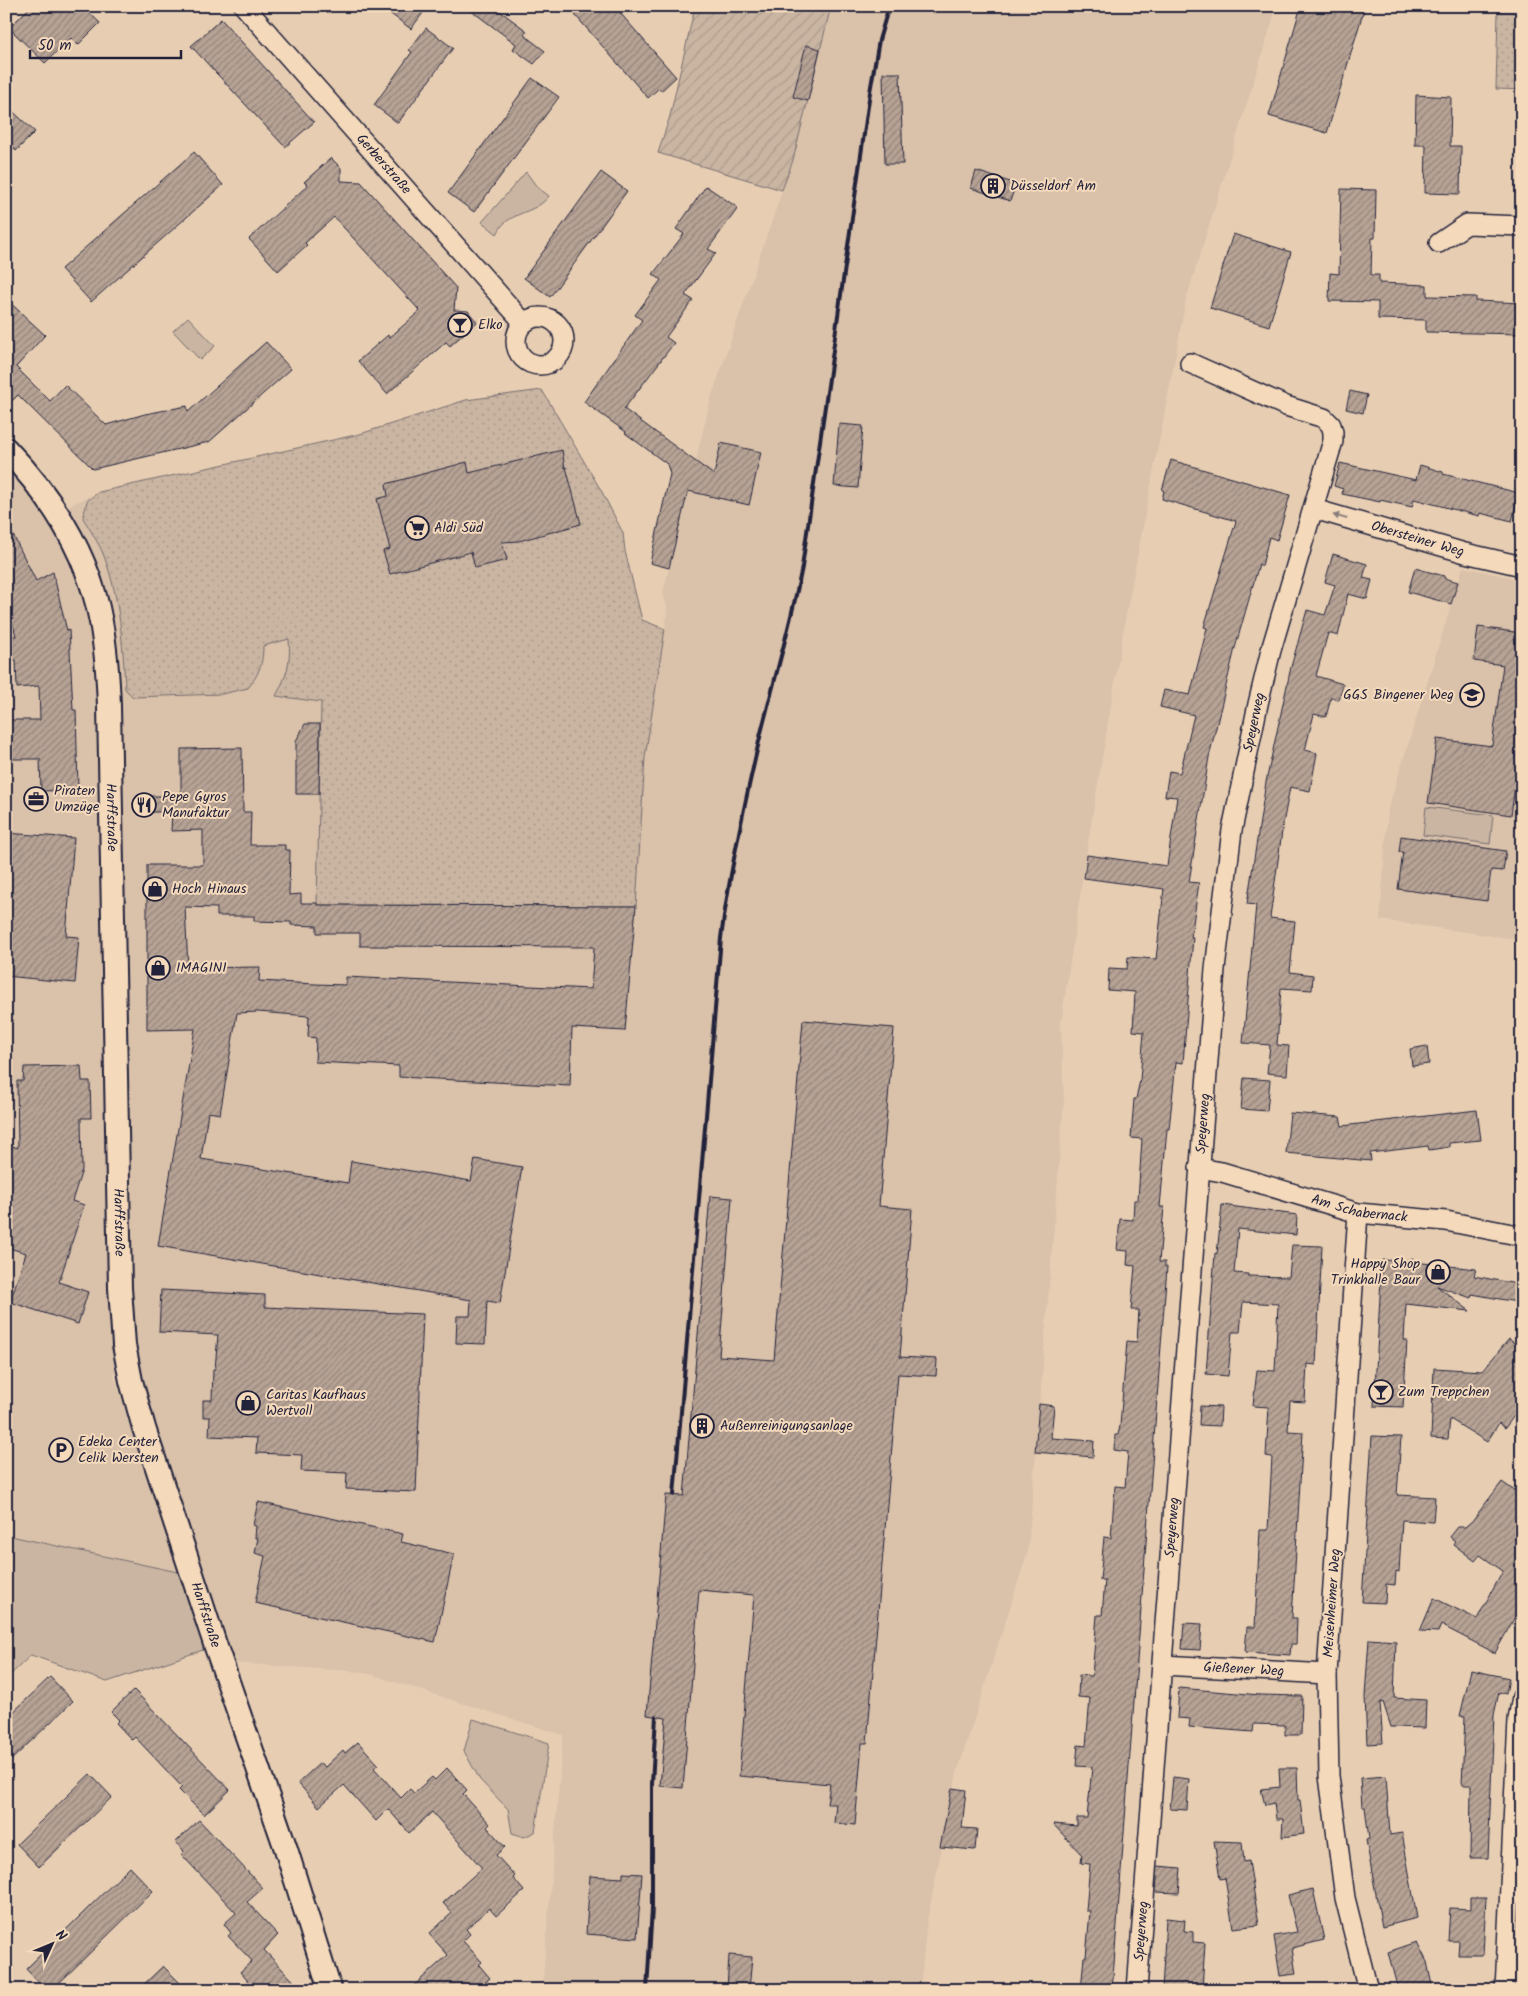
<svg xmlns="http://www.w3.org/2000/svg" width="1528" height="1996" viewBox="0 0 1528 1996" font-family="Kalam,sans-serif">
	<defs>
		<pattern id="grass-dots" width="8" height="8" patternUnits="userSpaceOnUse" patternTransform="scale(1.25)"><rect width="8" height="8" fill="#cab5a2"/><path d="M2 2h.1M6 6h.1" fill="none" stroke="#ad9b8c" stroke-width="1.8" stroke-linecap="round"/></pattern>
		<pattern id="garden-furrows" width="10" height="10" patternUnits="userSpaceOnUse" patternTransform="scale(1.25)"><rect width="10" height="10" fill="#cab5a2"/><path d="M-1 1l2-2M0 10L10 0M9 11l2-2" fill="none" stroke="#ad9b8c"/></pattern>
		<pattern id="building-hatch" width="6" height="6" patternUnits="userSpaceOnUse" patternTransform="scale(1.25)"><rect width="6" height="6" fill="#b7a395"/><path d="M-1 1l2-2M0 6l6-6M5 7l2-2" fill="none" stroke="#94847b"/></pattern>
	</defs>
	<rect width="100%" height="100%" fill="#e7ceb3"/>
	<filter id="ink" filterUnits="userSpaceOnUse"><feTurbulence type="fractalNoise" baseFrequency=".02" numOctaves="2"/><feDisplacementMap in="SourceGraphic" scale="10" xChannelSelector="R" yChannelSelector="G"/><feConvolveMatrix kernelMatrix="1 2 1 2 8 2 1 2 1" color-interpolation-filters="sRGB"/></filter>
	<g filter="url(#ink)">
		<path fill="#d9c1aa" d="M831,6H1277L1186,300L1125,621L1086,855L1061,1023L1064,1101L1028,1551L957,1773L927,1921L920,1990H542L563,1735L363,1672L233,1663L137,1380L113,1373L182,1573L6,1535V463L29,487L74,559L117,709L66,507L99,492L360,434L466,400L321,630V706L317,904L635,906L645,757L665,629L667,608L663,593L711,398L793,159Z
			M1463,567L1522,580V940L1380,920L1388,809Z"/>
		<path fill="url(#grass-dots)" stroke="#766c6e" d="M1498,12L1522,13V90L1496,89Z
			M542,390L602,492L623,533L625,551L642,620L665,629L645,757L636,906L317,905L321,702L276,696C287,675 291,663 289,639L263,646C263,664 259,674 248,688L222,694L133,697L125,689C123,643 120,599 104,556C99,543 90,530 83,518L87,501L99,492L360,434L466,400Z"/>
		<path fill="#cab5a2" stroke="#766c6e" d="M526,172L537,187L549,196C539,210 521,211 507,221C502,224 500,229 497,234L482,222Z
			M188,317L215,346L200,360L173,331Z
			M1426,807L1493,815L1490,844L1423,835Z
			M6,1535L182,1573L206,1649L107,1682L31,1655L6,1679Z
			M473,1719L549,1743L535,1832L524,1837L512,1833L508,1809L480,1780L464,1751Z"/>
		<path fill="url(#garden-furrows)" stroke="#766c6e" d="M695,6H831L793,160L782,190L658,153L670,116Z"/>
		<path fill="url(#building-hatch)" stroke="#22223b" fill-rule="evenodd" d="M31,6H82L100,23L78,45L71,38L45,63L9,28Z
			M380,6H428L411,29Z
			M465,6H493L527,31L524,35L545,51L534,64L513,49L516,44Z
			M585,6H614L676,77L661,91L659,88L648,98L575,15Z
			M1301,6H1365L1327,133L1269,116Z
			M221,19L314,122L285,147L191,46Z
			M426,28L453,48L398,123L374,105L412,52L409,50Z
			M806,45L820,49L808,101L793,97Z
			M883,73H900L903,164H885Z
			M532,78L559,97L474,212L448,193Z
			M1416,95L1451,97L1450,146H1461L1460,194L1425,193L1426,145H1415Z
			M6,105L35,132L16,151L6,139Z
			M194,152L223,185L91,302L61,269Z
			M331,158L341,168V181L361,182L456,288L454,310L468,311L477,322L450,346L446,342L387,394L358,361L388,335L389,338L420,311L334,217L305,243L307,245L278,271L249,239L308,185L304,182Z
			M976,171L1016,184L1010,201L971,188Z
			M601,172L627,191L550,297L524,278Z
			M706,186L738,208L708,249L716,253L685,295L693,300L666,337L674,343L624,409L714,475L721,443L761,452L749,505L688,491L669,568L650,563L670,474L667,464L625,433L626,432L584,402L642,320L635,315L661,280L653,274L684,234L676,229Z
			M1341,189L1376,190L1375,238H1372L1371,275H1379V283L1427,285V296L1476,297V301L1522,303V334L1426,332V320L1378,319V302L1329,301L1330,273L1339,274Z
			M1233,234L1291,252L1269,326L1210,308Z
			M6,299L45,335L16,367L50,401L65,385L106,425L145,414L187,406L188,412L266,342L291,369L209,442L93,469L18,395L6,407Z
			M1350,391L1367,395L1363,413L1346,409Z
			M839,424L863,426L858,488L834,486Z
			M562,450L565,468L566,467L581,524L519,541L502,542L507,560L475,568L471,552L390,574L383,551L390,549L377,499L388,496L386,484L467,462L469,473Z
			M1171,460L1290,495L1277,540L1269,537L1262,566L1259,564L1235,648L1209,757L1189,882L1199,883L1191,937H1193L1183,1063L1176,1062L1169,1129H1167L1160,1207H1164L1159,1262H1165V1267H1167L1112,1990H1081L1084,1957H1086L1090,1911H1086L1090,1864L1081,1863L1082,1855L1053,1824L1077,1826V1818H1087L1092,1767L1076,1766L1078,1745L1086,1746L1090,1698L1078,1697L1079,1675L1092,1676L1097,1615H1102L1105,1580H1100L1104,1537L1111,1538L1115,1486L1125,1487L1128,1452L1114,1450L1115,1435H1118L1120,1426L1127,1341L1137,1342L1139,1310H1131L1135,1266L1127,1265L1128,1251L1117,1250L1120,1219L1133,1220L1134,1200H1138L1142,1139L1131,1138L1134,1099H1136L1140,1080L1144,1032L1133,1031L1135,992L1108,990L1109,968L1127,969L1128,957L1156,959L1164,889L1084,878L1087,855L1167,866L1177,797L1165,796L1169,771L1180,773L1194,715L1160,707L1164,690L1190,695L1207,628L1204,627L1236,521L1162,499L1164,491L1162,490Z
			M1340,463L1416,480L1420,465L1443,472V474L1519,493L1512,521L1480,513L1479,516L1414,499L1412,507L1380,500V502L1342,494L1343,489L1334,486Z
			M6,521L36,581L53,572L67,631L69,630L73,710H76L78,790L41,791L40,759H6V720H40L39,686L17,688L16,660H6V636H16L6,598Z
			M1333,554L1367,564L1363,578L1372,580L1367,599L1348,594L1338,636L1328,633L1316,676L1343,684L1339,700L1331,697L1326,717L1314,714L1305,750L1317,753L1310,791L1290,787L1283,824L1270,918L1295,921L1290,972L1313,975L1312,990L1281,988L1277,1045L1289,1046L1287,1075L1267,1073L1270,1045L1243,1043L1256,905L1247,904L1266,782L1291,667L1307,610L1325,615L1335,585L1325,582Z
			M1415,568L1444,576V578L1458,582L1451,604L1408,592Z
			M1478,627L1522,633V735L1511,815L1428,803L1437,739L1492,746L1503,665L1474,661Z
			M305,724H320L319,794H296V741Z
			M242,748L243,812H251L250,845H285V850H290L289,895L301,894V903H317V905L636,906L625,1031L572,1028L570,1086L399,1077V1066L315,1062L316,1038L308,1037L309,1016L258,1012L237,1013L220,1114L208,1112L201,1159L348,1183L351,1161L471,1181L475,1159L522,1167L500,1303L487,1301L485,1344L456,1343L457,1316H470L471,1300L158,1246L195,1029L147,1030V865H203V830L171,831L172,812H142L141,796H181V749ZM185,907L217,908V916H254V921L291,922V925L317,926V933H360V946L594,947L591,989L346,977V985L315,984L259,981L260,967L188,968Z
			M6,833L74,838L66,936L79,937L75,983L6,976Z
			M1401,836L1506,851L1503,871L1491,870L1487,901L1398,889L1403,852H1399Z
			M803,1020L894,1028L879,1206L912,1209L900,1357L937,1359L936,1376L898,1374L867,1743H862L855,1825L834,1823L836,1804H827L830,1784L739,1776L754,1595L699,1590L683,1788L660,1786L666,1718L647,1715L666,1495L684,1496L710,1196L732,1198L719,1356L774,1360Z
			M1427,1046L1429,1064L1412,1066L1410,1049Z
			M81,1066L82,1081H90L91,1118H81L82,1170L72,1201L84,1205L59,1282L88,1292L78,1324L10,1302L26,1253L6,1247V1144L18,1148L17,1081H23L24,1067Z
			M1244,1078L1270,1080L1267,1111L1241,1109Z
			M1477,1110L1481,1140L1449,1143V1147L1429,1150L1428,1146L1370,1153L1371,1161L1286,1153L1290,1113L1340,1117L1342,1126Z
			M1222,1205L1297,1215L1296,1235L1238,1229L1234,1273L1248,1274V1276L1289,1277L1292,1245L1322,1246L1316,1365L1307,1364L1305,1402L1290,1401L1288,1431L1303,1432L1292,1618H1297L1296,1644H1291L1290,1655L1245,1652L1247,1627H1255L1260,1530H1268L1272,1457L1266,1456L1269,1407L1253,1406L1257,1370L1275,1371L1278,1304L1243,1302L1240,1332H1232L1228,1376L1206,1374L1215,1253L1217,1254Z
			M1413,1258L1414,1262L1476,1269L1474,1276L1522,1285V1303L1472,1294L1471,1298L1437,1286L1470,1311L1406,1304L1404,1340H1407L1403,1407L1374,1406L1382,1260L1404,1261Z
			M161,1290L265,1295V1307L423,1314L416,1492L346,1489L347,1473L301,1471L302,1455L256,1453L257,1438L209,1436L210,1417H203V1400H212L213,1369H215L218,1335L159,1332Z
			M1509,1339L1522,1349V1405L1505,1428L1499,1423L1487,1442L1450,1419L1448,1439L1431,1438L1434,1368L1482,1371Z
			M1039,1404L1054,1406L1051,1438L1094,1441L1093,1457L1035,1452Z
			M1200,1406L1221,1407L1220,1426L1199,1425Z
			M1372,1436L1401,1437L1397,1495L1435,1497L1433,1522L1402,1520L1399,1572L1396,1571L1395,1585L1386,1584L1385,1603L1362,1602Z
			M1502,1482L1522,1496V1604L1495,1653L1441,1625L1438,1632L1420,1631L1434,1598L1477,1619L1503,1571L1480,1555L1475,1561L1453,1544L1455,1541L1450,1537L1458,1527H1465L1472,1521Z
			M258,1502L403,1534L401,1542L454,1554L435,1642L255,1603L265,1556L255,1553L258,1538H255L256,1526L253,1525Z
			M1184,1623L1202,1624L1200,1650L1182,1649Z
			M1369,1639L1396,1641L1394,1698L1426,1700L1425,1728L1391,1727L1383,1702L1380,1703L1383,1743L1367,1744L1365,1696Z
			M1471,1670L1509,1678L1506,1694L1499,1692L1494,1715L1488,1858H1470L1471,1785H1462L1465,1716H1460Z
			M50,1677L73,1701L6,1765V1719Z
			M1179,1688L1260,1695L1302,1696L1301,1735H1285V1725L1254,1724L1253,1732L1189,1727L1190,1719L1177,1718Z
			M134,1690L230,1790L204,1815L179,1790L182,1787L135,1737L132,1740L116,1723L119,1720L111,1712Z
			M358,1742L378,1764L374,1768L401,1798L410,1789L414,1793L432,1777L435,1780L447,1768L467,1790L463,1794L490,1824L487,1827L505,1847L496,1855L515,1876L513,1878L524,1891L496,1916L489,1908L466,1929L470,1934L463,1941L482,1962L479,1965L490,1978L477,1990H409L448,1955L429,1934L452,1913L443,1903L482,1868L432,1812L409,1833L388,1809L376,1821L344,1785L319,1807L298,1783L320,1763L325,1767L343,1750L345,1753Z
			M1279,1768H1297L1298,1800H1300L1304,1834L1282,1837L1283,1819H1276L1274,1803L1265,1805L1261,1789L1280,1787Z
			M90,1774L112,1797L39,1867L17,1844Z
			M1386,1776L1390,1835L1402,1833L1417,1918L1382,1927L1366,1840L1369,1839L1365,1807H1362L1360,1778Z
			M1173,1777L1189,1779L1187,1810L1170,1809Z
			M952,1788L966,1790L962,1828L977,1829L975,1850L940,1847Z
			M199,1820L263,1888L247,1902L278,1935L264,1950L302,1990H238L248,1981L240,1972L252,1961L228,1936L231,1933L224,1924L236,1913L181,1854L184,1851L176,1842Z
			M1214,1841L1242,1842L1244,1862L1249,1861L1259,1925L1233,1928L1225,1878L1220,1879Z
			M1158,1866L1181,1868L1179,1893L1156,1892Z
			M130,1867L153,1891L52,1990H46L26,1969Z
			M623,1873L642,1874L637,1938L586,1934L590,1876L623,1878Z
			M1313,1889L1324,1940L1292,1948L1296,1974L1280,1976L1274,1936L1297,1932L1288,1895Z
			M1470,1898H1486L1483,1955H1458L1459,1941H1448L1450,1908L1470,1909Z
			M1166,1918L1185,1920L1184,1931L1193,1932V1942L1205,1943L1202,1990H1162Z
			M1417,1942L1427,1962L1433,1990H1398L1388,1952Z
			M729,1955L752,1957L749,1990H727Z
			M163,1966L187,1990H138Z"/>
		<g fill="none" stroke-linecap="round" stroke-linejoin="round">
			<g stroke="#22223b" stroke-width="22">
				<g id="minor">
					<path id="s1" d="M244,6L524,323"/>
					<path d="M1439,243L1467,224L1522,226"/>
					<circle cx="540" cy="341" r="24"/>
					<path id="s2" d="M1314,509L1465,553L1522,566"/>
					<path id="s3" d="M1199,1168L1222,1172L1358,1213L1446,1221L1522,1236"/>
					<path d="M1358,1213L1327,1674L1329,1776L1345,1898L1368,1990"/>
					<path id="s4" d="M1162,1665L1327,1674"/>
					<path id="s5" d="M1137,1990L1215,969L1232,830L1258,704L1271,650L1333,441V432L1331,425L1324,418L1286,406L1190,363"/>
					<path d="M1505,1990L1518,1720L1522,1697"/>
				</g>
			</g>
			<g stroke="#22223b" stroke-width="26">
				<g id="tertiary">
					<path id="s6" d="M6,449C52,497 89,556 101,622C106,650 108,678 109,706L120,1288L124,1345L131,1381L144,1428L216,1647L286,1849L330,1990"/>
				</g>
			</g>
			<use href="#minor" stroke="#f4d9bb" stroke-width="19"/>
			<use href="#tertiary" stroke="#f4d9bb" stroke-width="22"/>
			<path stroke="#22223b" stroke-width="4" d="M674,1495L721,938C730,869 745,801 761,733C775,677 791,623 802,567L870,92L879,40L889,6
				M647,1990L652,1908V1784L656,1716"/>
		</g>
		<defs><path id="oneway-solid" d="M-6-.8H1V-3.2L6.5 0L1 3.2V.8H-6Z" transform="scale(1.25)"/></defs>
		<use fill="#8b7e7b" href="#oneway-solid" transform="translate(1340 517) rotate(-164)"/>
	</g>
	<defs>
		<g id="building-ring" transform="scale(1.25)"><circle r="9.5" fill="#f4d9bb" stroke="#22223b" stroke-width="1.5"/><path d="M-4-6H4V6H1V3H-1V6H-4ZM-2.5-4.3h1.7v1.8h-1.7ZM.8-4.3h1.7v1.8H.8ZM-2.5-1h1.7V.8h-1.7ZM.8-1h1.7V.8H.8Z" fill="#22223b"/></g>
		<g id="bar-ring" transform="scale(1.25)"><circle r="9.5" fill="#f4d9bb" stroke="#22223b" stroke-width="1.5"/><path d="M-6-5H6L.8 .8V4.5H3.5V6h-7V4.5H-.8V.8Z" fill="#22223b"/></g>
		<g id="supermarket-ring" transform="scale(1.25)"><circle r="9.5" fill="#f4d9bb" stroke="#22223b" stroke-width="1.5"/><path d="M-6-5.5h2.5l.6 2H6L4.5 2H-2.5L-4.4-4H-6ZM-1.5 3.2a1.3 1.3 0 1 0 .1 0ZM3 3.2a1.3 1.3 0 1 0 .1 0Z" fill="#22223b"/></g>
		<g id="school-ring" transform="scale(1.25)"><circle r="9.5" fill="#f4d9bb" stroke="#22223b" stroke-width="1.5"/><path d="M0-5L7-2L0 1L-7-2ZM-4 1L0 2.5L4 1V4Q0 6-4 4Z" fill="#22223b"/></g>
		<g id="office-ring" transform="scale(1.25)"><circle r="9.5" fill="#f4d9bb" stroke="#22223b" stroke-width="1.5"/><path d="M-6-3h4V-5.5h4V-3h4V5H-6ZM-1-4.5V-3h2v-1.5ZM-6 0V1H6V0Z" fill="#22223b"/></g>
		<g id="restaurant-ring" transform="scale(1.25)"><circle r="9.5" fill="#f4d9bb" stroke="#22223b" stroke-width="1.5"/><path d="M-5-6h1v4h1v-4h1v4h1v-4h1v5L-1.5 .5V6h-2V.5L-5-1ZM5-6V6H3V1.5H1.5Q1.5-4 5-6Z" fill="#22223b"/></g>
		<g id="shop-ring" transform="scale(1.25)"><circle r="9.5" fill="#f4d9bb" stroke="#22223b" stroke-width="1.5"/><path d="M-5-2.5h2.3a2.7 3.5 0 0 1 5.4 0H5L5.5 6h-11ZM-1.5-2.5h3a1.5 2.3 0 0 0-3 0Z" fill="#22223b"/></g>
		<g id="parking-ring" transform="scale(1.25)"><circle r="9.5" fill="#f4d9bb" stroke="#22223b" stroke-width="1.5"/><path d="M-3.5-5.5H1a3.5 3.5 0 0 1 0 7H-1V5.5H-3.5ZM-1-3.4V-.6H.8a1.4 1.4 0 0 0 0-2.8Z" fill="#22223b"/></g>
	</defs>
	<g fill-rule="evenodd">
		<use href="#building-ring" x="993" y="186"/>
		<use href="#bar-ring" x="460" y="325"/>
		<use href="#supermarket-ring" x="417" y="528"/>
		<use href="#school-ring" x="1472" y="695"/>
		<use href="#office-ring" x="36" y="799"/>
		<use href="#restaurant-ring" x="144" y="805"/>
		<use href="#shop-ring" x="155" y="889"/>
		<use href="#shop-ring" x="158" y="968"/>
		<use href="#shop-ring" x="1438" y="1272"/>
		<use href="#bar-ring" x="1381" y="1392"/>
		<use href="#shop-ring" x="248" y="1403"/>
		<use href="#building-ring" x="702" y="1426"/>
		<use href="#parking-ring" x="61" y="1450"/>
	</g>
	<g text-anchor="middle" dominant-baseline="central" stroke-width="4" stroke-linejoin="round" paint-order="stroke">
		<g font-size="14" fill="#22223b" stroke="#f4d9bb">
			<text stroke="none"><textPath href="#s1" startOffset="211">Gerberstraße</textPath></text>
			<text stroke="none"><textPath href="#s2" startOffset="108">Obersteiner Weg</textPath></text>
			<text stroke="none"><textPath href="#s5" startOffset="1274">Speyerweg</textPath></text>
			<text stroke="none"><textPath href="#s6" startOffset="396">Harffstraße</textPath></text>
			<text stroke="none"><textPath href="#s5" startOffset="869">Speyerweg</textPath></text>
			<text stroke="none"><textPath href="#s3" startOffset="166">Am Schabernack</textPath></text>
			<text stroke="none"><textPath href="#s6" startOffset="801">Harffstraße</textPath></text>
			<text stroke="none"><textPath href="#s5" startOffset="464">Speyerweg</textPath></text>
			<text transform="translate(1332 1603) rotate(-86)">Meisenheimer Weg</text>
			<text stroke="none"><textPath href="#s6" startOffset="1206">Harffstraße</textPath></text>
			<text stroke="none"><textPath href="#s4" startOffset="82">Gießener Weg</textPath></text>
			<text stroke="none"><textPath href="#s5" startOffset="59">Speyerweg</textPath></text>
		</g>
		<g font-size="14" fill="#22223b" stroke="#f4d9bb" text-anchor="start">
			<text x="1010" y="186">Düsseldorf Am</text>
			<text x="478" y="325">Elko</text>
			<text x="434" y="528">Aldi Süd</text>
			<text x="1454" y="695" text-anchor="end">GGS Bingener Weg</text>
			<text x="54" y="791">Piraten<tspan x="54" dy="16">Umzüge</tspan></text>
			<text x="162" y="797">Pepe Gyros<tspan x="162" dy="16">Manufaktur</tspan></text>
			<text x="172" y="889">Hoch Hinaus</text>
			<text x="176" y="968">IMAGINI</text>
			<text x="1420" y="1264" text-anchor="end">Happy Shop<tspan x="1420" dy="16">Trinkhalle Baur</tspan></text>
			<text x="1398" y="1392">Zum Treppchen</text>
			<text x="266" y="1395">Caritas Kaufhaus<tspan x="266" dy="16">Wertvoll</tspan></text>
			<text x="720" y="1426">Außenreinigungsanlage</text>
			<text x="78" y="1442">Edeka Center<tspan x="78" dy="16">Celik Wersten</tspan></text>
		</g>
	</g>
	<rect width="1528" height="1996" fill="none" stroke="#f4d9bb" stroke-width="25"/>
	<rect x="12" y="12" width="1503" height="1971" fill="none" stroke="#22223b" stroke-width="2" filter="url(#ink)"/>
	<g transform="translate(52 1944) rotate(46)" stroke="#f4d9bb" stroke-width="4" paint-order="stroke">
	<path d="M0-4L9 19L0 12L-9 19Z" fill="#22223b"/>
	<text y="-8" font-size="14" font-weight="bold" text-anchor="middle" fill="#22223b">N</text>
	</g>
	<path d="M30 50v8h151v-8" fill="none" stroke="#22223b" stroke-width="2.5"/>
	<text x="38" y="50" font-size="15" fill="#22223b" stroke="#f4d9bb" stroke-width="4" paint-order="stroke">50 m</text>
</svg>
